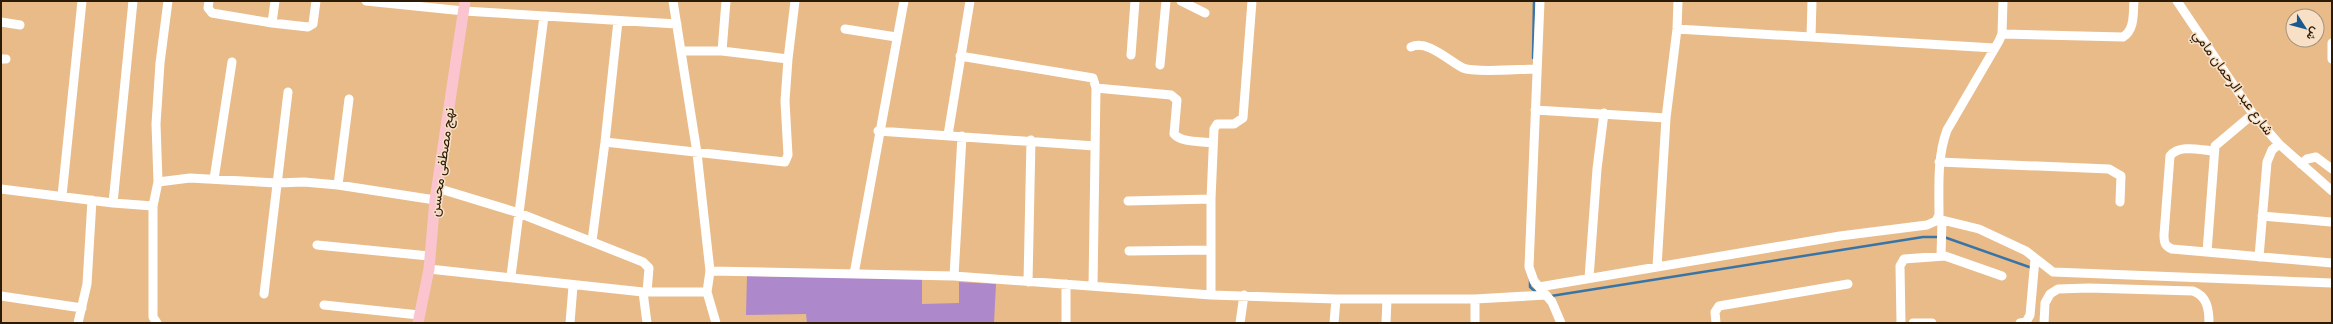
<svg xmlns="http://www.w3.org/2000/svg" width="2333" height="324" viewBox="0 0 2333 324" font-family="Barlow,Vazirmatn,sans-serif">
	<rect width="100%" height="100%" fill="#e9bb89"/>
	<path fill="#ad88cb" d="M747,276L922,279V304L959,303V282L996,284L994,323H807L806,314L746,315Z"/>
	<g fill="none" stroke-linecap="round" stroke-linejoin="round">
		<path stroke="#3974a6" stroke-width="2.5" d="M1533,58L1534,1
			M1944,237L2032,268
			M1530,279V287L1537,293
			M1551,296L1923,237H1939"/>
		<path stroke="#fff" stroke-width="9" d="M209,1L208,8L212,13L272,23L308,27L313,24L316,1
			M366,1L464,11L677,24
			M673,1L697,153L710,271L707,292L716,323
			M1181,1L1205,13
			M1540,1L1529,267L1534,281L1552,302L1561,323
			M2177,1L2253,114L2279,144L2332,191
			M1,22L20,25
			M272,23L275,1
			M845,29L896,37
			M1677,29L1994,48
			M2002,34L2123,37C2135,30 2133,13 2134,1
			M1811,37L1812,1
			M2332,43V59
			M1411,47C1427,39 1449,61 1463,68C1476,73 1521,69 1537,69
			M682,51H722L788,59L795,1
			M722,51L726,1
			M1131,55L1135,1
			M960,56L1093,78L1096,88L1093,286
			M1,59H6
			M1160,65L1166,1
			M1096,88L1171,95L1177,100L1174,134C1182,143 1201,141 1213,143
			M1535,110L1666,118L1677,29L1678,1
			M878,131L1095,146
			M948,135L970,1
			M605,142L785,162L788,155L785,101L788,59
			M2214,151C2200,150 2179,144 2170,156L2164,235C2164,243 2165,246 2172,249L2332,263
			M1939,162L2109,169L2121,176L2120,202
			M2301,164L2307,159L2316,157L2332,169
			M214,179L232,62
			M158,182L190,178L277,183L304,182L338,185L435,200
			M338,185L349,99
			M437,188L519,213L643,262L649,268L647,292
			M1,189L113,203L153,206
			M62,196L82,1
			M1128,201L1211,199
			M113,203L133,1
			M2262,216L2331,222
			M1938,219L1979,229L2026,251L2053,272L2332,283
			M592,241L605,142L618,21
			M317,245L429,256
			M1129,251L1211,250
			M2207,252L2215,146L2253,114
			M1941,256L1942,220
			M2259,257L2267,162L2272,150L2279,144
			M1657,267L1666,118
			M429,269L643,292H707
			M710,271L954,276L1211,295L1336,299H1475L1546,295
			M854,274L904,1
			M511,276L544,16
			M954,276L962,136
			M1589,278L1597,169L1604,113
			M1028,282L1031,140
			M1066,284V323
			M1539,287L1840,236L1927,225L1936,221L1939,215C1939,186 1937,157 1947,130L1999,41L2002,34L2003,1
			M643,292L647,323
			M264,294L288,92
			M1211,295V199L1214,129L1217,124H1234L1243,118L1252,1
			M1,296L82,308
			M1475,299V323
			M324,305L419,315
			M78,323L87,284L92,200
			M157,323L153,317V206L158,182L156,124L160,63L168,1
			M570,323L573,286
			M1240,323L1244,295
			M1334,323L1336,299
			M1386,323L1387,299
			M1716,323L1715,312L1719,306L1848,284
			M1901,323L1900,266L1904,259L1945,256L2002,276
			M1913,323H1932
			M2020,323L2026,322L2030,315L2035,259
			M2044,323L2045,303L2050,294L2058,289L2089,288L2193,291C2207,296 2209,309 2209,323"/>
		<path stroke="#fac5ce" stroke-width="11" d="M418,323L429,269L435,200L465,1"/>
	</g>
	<g text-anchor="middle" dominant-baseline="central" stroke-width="3" stroke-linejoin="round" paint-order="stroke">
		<g font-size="14" fill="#2b1a06" stroke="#f8e0c7">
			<text transform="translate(2234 82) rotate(54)">شارع عبد الرحمان مامي</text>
			<text transform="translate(441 162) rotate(-82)">نهج مصطفى محسن</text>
		</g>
	</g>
	<rect width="2333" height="324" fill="none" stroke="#2b1a06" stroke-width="4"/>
	<g transform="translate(2305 28) rotate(126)"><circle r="19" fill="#f8e0c7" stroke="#a6917a"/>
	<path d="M0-3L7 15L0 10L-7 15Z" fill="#19598f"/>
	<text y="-6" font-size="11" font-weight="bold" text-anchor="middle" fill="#2b1a06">ش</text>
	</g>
</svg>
